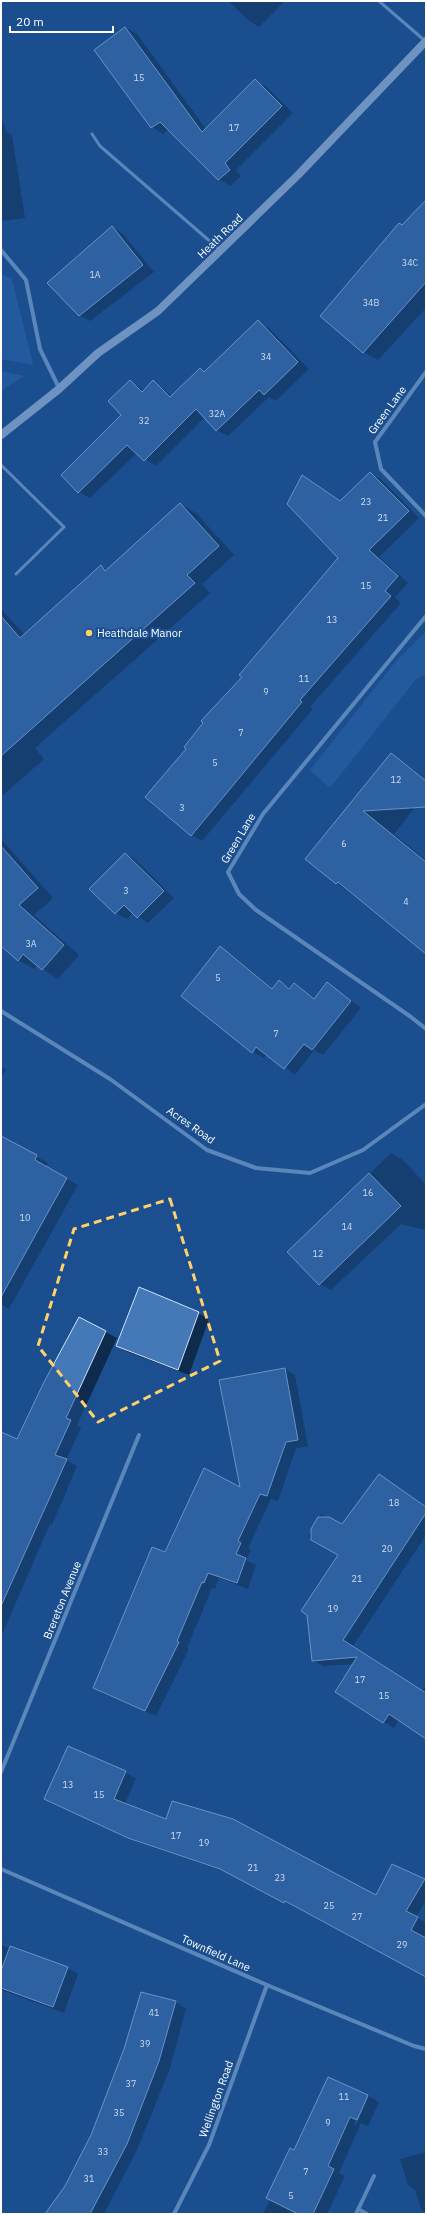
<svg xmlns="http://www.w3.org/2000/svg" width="427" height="2215" viewBox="0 0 427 2215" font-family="'IBM Plex Sans',sans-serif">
	<rect width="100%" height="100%" fill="#1b4f8f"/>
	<path fill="#2e69ad" d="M1,274L12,279L33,365L1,359Z
		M1,371L24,376L1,391Z
		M426,632V674L416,679L330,788L310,770L397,660Z"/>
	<path fill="#0007" d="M228,1H285L259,27L248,20Z
		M126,28L137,34L206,129L255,81L267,87L293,113L236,170L241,176L230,186L219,179L169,129L163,134L152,127Z
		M1,121L4,123L6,131L12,135L25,218L1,221Z
		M426,202V308L378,360L363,352L403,226Z
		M112,227L123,234L154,272L90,321L79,315Z
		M258,322L269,328L309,369L276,401L269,397L228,436L217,430L205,417L156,466L137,453L90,498L79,492L123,415L130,381L145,391L154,382L172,396L200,369L205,372Z
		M370,473L381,479L419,518L379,557L408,583L395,597L401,603L310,707L313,709L202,841L192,835L146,797L188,749L339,558L303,476L341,502Z
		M181,504L196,513L234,555L202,584L210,593L35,748L44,759L1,797V609L25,635L101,567L107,570Z
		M391,754L426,780L424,796L394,834L426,860V953L307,859Z
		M1,839L53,898L34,915L79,955L58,979L37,965L34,969L18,960L1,945Z
		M125,854L136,860L174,898L148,923L133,913L127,919L116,913Z
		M220,948L231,954L273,989L279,981L291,988L294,984L316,999L328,984L361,1008L323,1055L314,1050L295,1075L267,1054L264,1058L253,1052Z
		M1,1067L6,1070L1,1077Z
		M8,1141L48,1163L45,1167L78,1185L9,1309L1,1304V1154Z
		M391,1153L403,1160L426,1185V1230L401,1224L331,1290L320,1284L289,1252Z
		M198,1313L209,1319L189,1375L128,1352L117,1346Z
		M79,1318L117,1338L77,1425L81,1428L66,1460L77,1466L52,1525L50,1524L1,1637V1458L18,1440Z
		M285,1369L295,1375L308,1446L296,1448L278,1501L271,1499L248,1548L251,1550L246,1560L256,1565L248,1589L219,1578L215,1589L212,1588L187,1648L189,1649L156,1716L104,1694L94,1688L166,1554L241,1488Z
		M379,1475L426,1507V1535L353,1646L422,1691L426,1685V1738L399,1720L394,1728L384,1722L354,1664L323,1666L313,1660L339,1554L308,1537L321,1514L343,1526Z
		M68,1747L136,1778L125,1804L377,1896L392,1865L426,1881V1900L416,1917L426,1923V1976L232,1874L140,1843L45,1799Z
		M1,1945L67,1968L78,1974L64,2013L1,1990Z
		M142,1993L176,2002L186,2009L170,2068L137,2150L104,2214H46L65,2186L92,2136L125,2049Z
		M367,2095L354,2124L356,2125L369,2096L379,2102L368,2126L361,2123L339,2173L345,2176L327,2214H263L295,2152Z
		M426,2152V2212L421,2209L415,2190L408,2185L400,2159Z"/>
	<path fill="#4478b7" stroke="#cfe3fa" d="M125,27L202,132L255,79L282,106L225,163L230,170L218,180L160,122L151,128L94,50Z
		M426,200V282L363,353L320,316L399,223L402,225Z
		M112,226L143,265L79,316L47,283Z
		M258,320L298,362L264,395L259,390L216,431L196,409L144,461L127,445L78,493L61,475L121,415L108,401L130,380L142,392L153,380L170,397L200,368L204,372Z
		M370,472L409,511L369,550L398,576L385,591L391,596L300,700L302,702L191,836L145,797L186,749L184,747L203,723L201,721L242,677L239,675L338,558L287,504L302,475L340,501Z
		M180,503L219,546L187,575L195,583L1,756V616L20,638L101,565L105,571Z
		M391,753L426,781V807L363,811L426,862V954L338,882L336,884L305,859Z
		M1,846L38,888L19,905L64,945L42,970L23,954L18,961L1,946Z
		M125,853L164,891L137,918L124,905L115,914L89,889Z
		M220,946L272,989L279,980L289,989L294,983L314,999L327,982L351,1001L312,1050L304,1044L284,1069L256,1047L252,1053L181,996Z
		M1,1136L37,1155L35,1160L67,1178L1,1297Z
		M369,1173L401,1206L319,1285L287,1252Z
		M139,1287L199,1312L178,1370L116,1346Z
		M79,1317L106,1331L66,1418L71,1420L55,1455L67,1459L1,1606V1432L17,1439L43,1384Z
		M285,1368L298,1440L286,1442L267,1496L260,1494L238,1541L241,1543L236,1554L246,1558L237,1583L208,1573L204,1583L202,1582L177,1641L179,1642L145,1711L93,1688L152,1547L165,1552L204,1468L240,1487L219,1380Z
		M379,1474L426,1507V1513L343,1640L426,1693V1739L389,1714L383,1723L335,1692L357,1657L312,1661L307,1615L301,1611L338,1555L311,1540V1529L318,1517H329L342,1524Z
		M68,1746L126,1771L114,1799L166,1819L172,1801L233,1819L376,1895L392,1864L425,1879L406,1911L418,1917L411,1930L426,1938V1977L285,1901L284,1903L220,1869L128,1838L44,1799Z
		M10,1946L68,1967L53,2007L1,1988V1971Z
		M141,1992L176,2001L159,2061L127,2144L90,2214H45L65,2186L91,2135L124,2049Z
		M328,2077L368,2095L357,2120L350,2117L328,2166L334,2169L313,2214H298L266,2198L290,2148L294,2150Z"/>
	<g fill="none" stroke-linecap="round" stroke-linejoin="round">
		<path stroke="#a9c9ee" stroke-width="3" d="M379,1L424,40
			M92,134L100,146L220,250
			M1,465L64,527L16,574"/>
		<path stroke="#a9c9ee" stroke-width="4" d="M1,250L26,280L40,349L59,388
			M426,372L375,442L381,469L426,516
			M426,616L263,814L228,872L239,894L256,910L411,1017L426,1029
			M1,1011L110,1079L207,1150L256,1168L310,1173L363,1150L426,1104
			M1,1772L139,1435
			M1,1869L267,1985L414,2046L426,2049
			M358,2209L367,2214
			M174,2214L209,2145L267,1985
			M356,2214L374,2176"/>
		<path stroke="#d6e6fa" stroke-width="8" d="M1,435L59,389L98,353L158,311L298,175L426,41"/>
	</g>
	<path d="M0 0H427V2215H0ZM170,1199L220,1361L98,1422L38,1346L74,1229Z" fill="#1b4f8f" fill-opacity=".55" fill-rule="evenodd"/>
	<path fill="none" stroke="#ffd166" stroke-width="3" stroke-dasharray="8 5" stroke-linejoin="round" d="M170,1199L220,1361L98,1422L38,1346L74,1229Z"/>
	<circle fill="#ffd166" stroke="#1b4f8f" stroke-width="1.5" cx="89" cy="633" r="4"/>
	<g text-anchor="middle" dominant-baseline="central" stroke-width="4" stroke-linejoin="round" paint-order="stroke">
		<g font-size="9" fill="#d0dded">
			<text x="139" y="77">15</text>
			<text x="234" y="127">17</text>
			<text x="410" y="262">34C</text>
			<text x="95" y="274">1A</text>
			<text x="371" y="302">34B</text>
			<text x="266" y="356">34</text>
			<text x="217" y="413">32A</text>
			<text x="144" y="420">32</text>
			<text x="366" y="501">23</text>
			<text x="383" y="517">21</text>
			<text x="366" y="585">15</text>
			<text x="332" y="619">13</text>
			<text x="304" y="678">11</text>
			<text x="266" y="691">9</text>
			<text x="241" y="732">7</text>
			<text x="215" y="762">5</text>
			<text x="396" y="779">12</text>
			<text x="182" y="807">3</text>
			<text x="344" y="843">6</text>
			<text x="126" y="890">3</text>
			<text x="406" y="901">4</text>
			<text x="31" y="943">3A</text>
			<text x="218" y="977">5</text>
			<text x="276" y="1033">7</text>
			<text x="368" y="1192">16</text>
			<text x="25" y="1217">10</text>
			<text x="347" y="1226">14</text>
			<text x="318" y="1253">12</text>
			<text x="394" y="1502">18</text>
			<text x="387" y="1548">20</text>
			<text x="357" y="1578">21</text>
			<text x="333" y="1608">19</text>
			<text x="360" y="1679">17</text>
			<text x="384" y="1695">15</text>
			<text x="68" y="1784">13</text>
			<text x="99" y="1794">15</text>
			<text x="176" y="1835">17</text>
			<text x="204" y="1842">19</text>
			<text x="253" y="1867">21</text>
			<text x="280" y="1877">23</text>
			<text x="329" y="1905">25</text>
			<text x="357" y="1916">27</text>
			<text x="402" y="1944">29</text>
			<text x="154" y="2012">41</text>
			<text x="145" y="2043">39</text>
			<text x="131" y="2083">37</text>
			<text x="344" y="2096">11</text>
			<text x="119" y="2112">35</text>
			<text x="328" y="2122">9</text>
			<text x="103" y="2151">33</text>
			<text x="306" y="2171">7</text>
			<text x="89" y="2178">31</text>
			<text x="291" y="2195">5</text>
		</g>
		<g font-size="11" fill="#fff" stroke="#1b4f8f">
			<text transform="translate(220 236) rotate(-44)">Heath Road</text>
			<text transform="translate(387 410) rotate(-54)">Green Lane</text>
			<text transform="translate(238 838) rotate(-59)">Green Lane</text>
			<text transform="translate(191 1125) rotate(35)">Acres Road</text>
			<text transform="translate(62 1600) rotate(-68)">Brereton Avenue</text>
			<text transform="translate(216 1953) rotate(24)">Townfield Lane</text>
			<text transform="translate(216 2099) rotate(-70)">Wellington Road</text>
		</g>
		<g font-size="11" fill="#fff" stroke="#1b4f8f" text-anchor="start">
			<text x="97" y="633">Heathdale Manor</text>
		</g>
	</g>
	<rect width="427" height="2215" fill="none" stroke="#ffffff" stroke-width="4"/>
	<path d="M10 26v6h103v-6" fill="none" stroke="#ffffff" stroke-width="2"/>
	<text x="16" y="26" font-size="12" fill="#ffffff" stroke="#1b4f8f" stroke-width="3" paint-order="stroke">20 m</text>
</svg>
